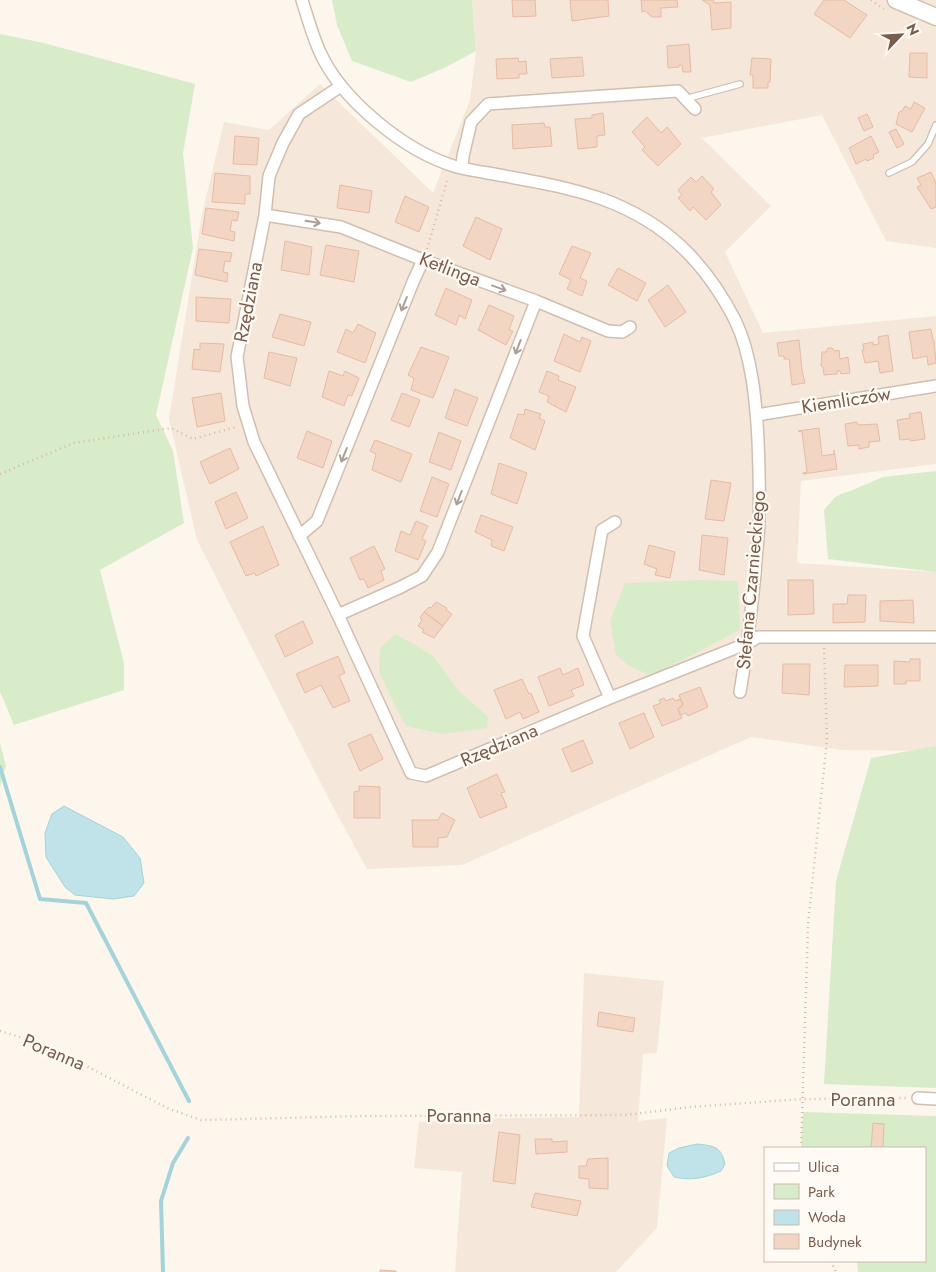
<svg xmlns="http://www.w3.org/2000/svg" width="936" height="1272" viewBox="0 0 936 1272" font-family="Jost,sans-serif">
	<rect width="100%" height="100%" fill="#fdf6ec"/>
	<path fill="#f5e8da" d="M472,0H936V248L886,241L822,115L702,138L771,206L725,252L763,333L936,316V464L801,481L797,563L936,572V751L842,750L751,737L462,865L367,869L331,803L197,540L169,419L202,214L224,122L269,130L320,84L433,193L470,100L476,51Z
		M584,973L664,981L657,1053L643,1054L638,1121L667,1118L657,1228L616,1272H455L462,1172L414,1168L419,1122L507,1118L579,1117Z"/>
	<path fill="#d8ecc9" d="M332,0H472L476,51L446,67L411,82L352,61L337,25Z
		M0,34L44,43L195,84L183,153L193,248L156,415L173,451L184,523L100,570L124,663V690L14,725L0,692Z
		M936,471V572L828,559L824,510L834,498L841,494L850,491L883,477Z
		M701,580L738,581L740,630L651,676L628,665L616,655L610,621L625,583Z
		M396,634L432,655L458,690L488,717L487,728L442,734L406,726L395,706L379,671L380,648Z
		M0,743L6,766L0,786Z
		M936,746V1088L824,1084L836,881L871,758Z
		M803,1112L936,1116V1272H858L857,1261H925V1148H801Z"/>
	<path fill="#bfe3e8" stroke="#a5d3da" d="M64,806L123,837L140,858L144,883L134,896L113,899L75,895L65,887L46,857L45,833L52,814Z
		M697,1144C714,1146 721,1146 725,1164L721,1171C705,1178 691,1181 674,1177L667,1166L669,1153L679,1148Z"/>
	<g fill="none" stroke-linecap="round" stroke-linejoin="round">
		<path stroke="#a5d3da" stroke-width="4" d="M0,767L40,899L86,903L189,1101
			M163,1272L161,1201L173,1163L188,1138"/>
	</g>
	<path fill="#f3d5c3" stroke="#e6bba3" d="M512,0H535L536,16L513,17Z
		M570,0H608L609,16L572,21Z
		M641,0H677L678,7L661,8V17H652L645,11L642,12Z
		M702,0H714L713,2L716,3L731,2V28L712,30L710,5Z
		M824,0H844L867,15L850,38L814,14Z
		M689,44L691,72H683L682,65H679V67L668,68L667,46Z
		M910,53H927V78L909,77Z
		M582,57L584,76L552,78L550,59Z
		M518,58L519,62L526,61L527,74H519V78L497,79L496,59Z
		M752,58L771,59L770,82H768V88H753V75H750Z
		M914,102L925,108L912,132L896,124L899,112L902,111L905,106L911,109Z
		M603,113L605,135L597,136V147L578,149L575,119L592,118V115Z
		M867,114L873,127L864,131L858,118Z
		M647,117L661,133L667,127L681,144L658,166L642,150L645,147L632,132Z
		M544,123L545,127H550L552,146L513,149L512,125Z
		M896,129L904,144L897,148L889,132Z
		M235,136L259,138L257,165L233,164Z
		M871,136L879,152L873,155L874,158L867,161L866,159L856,164L849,148Z
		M931,172L936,183V207L931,209L917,187L921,185L917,178Z
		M215,173L250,176V194H245V204L212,202Z
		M702,176L714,189L711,192L721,205L706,220L693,207L690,211L678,198L682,195L678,190L691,177L696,182Z
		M340,185L372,191L369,213L337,208Z
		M405,196L429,207L419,232L395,222Z
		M206,208L239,212L237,221L232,220L230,231L235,232L234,241L202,234Z
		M476,217L502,229L490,260L463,246Z
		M285,241L312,247L309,275L281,270Z
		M326,245L359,251L354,282L320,275Z
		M572,246L591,253L580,278L587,281L582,296L567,289L571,280L559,274Z
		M199,249L232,253L230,262L225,261L223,272L228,273L227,282L195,275Z
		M618,268L646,283L637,301L608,285Z
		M668,285L686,312L665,327L648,300Z
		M446,288L472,300L465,319L459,315L456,325L435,315Z
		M196,297L231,299L229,323L196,321Z
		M489,305L514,316L509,330L513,331L506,345L478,330Z
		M280,314L311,322L304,346L272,337Z
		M358,324L376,333L365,363L337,352L346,329L353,333Z
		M931,329L933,340H934L936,363L928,365L927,356L913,359L909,332Z
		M564,334L580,342L582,337L591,341L580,372L554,361Z
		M888,335L893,371L880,373L878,361L865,363L862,350H864L863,344L873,342V345L879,344L878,337Z
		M799,340L802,370L805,383L792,385L789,359H784V356H779L777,343Z
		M200,343L224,344L220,372L192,369L194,349L200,350Z
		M421,347L449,357L433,398L411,390L414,378L408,375Z
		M828,348H832L835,351L839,350L840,359L848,357L850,373L841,374L840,371H837V374L824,375L823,367L821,366L822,352H826Z
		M269,352L297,358L290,386L264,378Z
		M329,371L343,376L345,371L359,378L352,396L348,395L344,406L322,397Z
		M547,371L559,376L558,380L576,387L566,412L547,402L549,396L539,392Z
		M455,389L478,398L467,426L445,418Z
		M221,393L225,421L197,427L192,398Z
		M402,393L420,400L409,427L391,420Z
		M525,409L541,414L539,418L545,421L535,450L510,438L518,414L524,415Z
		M921,412L925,439L910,441V439L900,440L897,420L910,418L909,414Z
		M857,422L858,425L877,424L880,441L869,442V447L859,449V445L848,446L845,424Z
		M819,428L822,456L834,454V450L837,469L803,474V473L807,472L802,432L798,431Z
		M307,431L332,441L323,468L297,458Z
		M439,432L461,441L451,470L429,462Z
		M375,440L412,454L401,482L372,470L376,454L370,451Z
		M230,448L239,469L210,484L200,462Z
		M499,463L527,473L517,504L491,494Z
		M432,477L449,484L437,517L420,511Z
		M711,480L731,483L724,521L705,519Z
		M236,492L248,518L226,529L215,502Z
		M481,515L513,527L504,551L491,546L492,540L475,532Z
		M416,521L428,526L422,539L426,541L418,560L395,551L401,531L410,535Z
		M263,526L279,565L256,576L255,573L246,576L230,542Z
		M702,535L728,538L724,575L699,570Z
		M649,545L675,552L670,578L655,575L657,569L644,564Z
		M374,546L385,569L381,571L384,580L368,588L364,579L360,580L350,558Z
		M788,580H813L814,614L788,615Z
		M848,595H866L865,622L833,623V604H847Z
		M913,600L914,623L880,621V601Z
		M436,602L447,608L446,610L452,614L443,626L424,612L429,607L431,608Z
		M424,612L443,626L434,638L422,632L424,630L418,626L422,620L420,618Z
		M303,621L313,643L285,657L275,635Z
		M338,656L345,673L339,676L350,701L333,708L321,685L305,693L296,674Z
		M910,659H920V681H906V684H894V661L910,662Z
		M783,664H810L809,695L782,693Z
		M845,665H878V686L844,687Z
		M560,668L563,675L578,668L584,685L571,690L574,696L549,706L538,677Z
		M522,679L529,694L531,693L539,712L523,719L520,712L506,719L494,690Z
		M700,687L708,707L688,716L686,713L680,715L678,709L683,705L679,695Z
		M664,698L666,701L673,698L675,701L680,699L683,705L678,709L682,718L662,726L653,706L661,703L659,700Z
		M644,713L654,737L630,749L619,723Z
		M371,734L383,759L360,771L348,744Z
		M583,740L593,763L572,772L562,749Z
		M497,774L505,792L501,793L507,807L480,818L467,788Z
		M359,786L380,787V818H354V792L359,791Z
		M442,813L455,820L447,837L438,838V847H413L412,820H438Z
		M599,1012L635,1018L633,1032L597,1026Z
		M873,1123L884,1124L883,1148H871Z
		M499,1132L520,1135L515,1184L493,1181Z
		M535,1139H552V1142L567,1141V1152L536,1154Z
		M608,1158V1189L589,1188V1179L579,1178V1166H586L588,1159Z
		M535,1193L581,1201L577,1216L531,1207Z
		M380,1270L396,1271V1272H380Z"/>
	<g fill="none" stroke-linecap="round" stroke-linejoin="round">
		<g stroke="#d1beb0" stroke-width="8">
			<path id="lane" d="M685,99L740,84
				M889,173L912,162L928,144L936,125"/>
		</g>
		<g stroke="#d1beb0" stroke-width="14">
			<path id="street" d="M302,0C307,16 312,34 319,50C340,99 405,152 457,167C469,170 482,172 494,174C532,181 569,187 605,200C666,223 705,262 735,320C752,355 756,402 758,440C759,466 760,491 759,517C759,536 756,555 755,574C751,613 747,652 740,692
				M341,86L299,114L283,143L269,176L265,215L237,357L243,406L254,442L338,615L411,773L426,776L610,698L748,643L758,637H936
				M462,168L463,156L471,122L488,104L678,91L695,109
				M265,215L341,227L423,260L536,301L608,331L622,332L630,327
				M757,415L936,386
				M299,536L317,521L413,282L423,260
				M338,615L401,587L422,576L438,552L536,301
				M610,698L583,636L602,530L615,522
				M918,1098L936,1099"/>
		</g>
		<g stroke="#d6c0b0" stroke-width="19">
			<path id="secondary" d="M896,0L936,17"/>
		</g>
		<path stroke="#d9b8a5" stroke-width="2.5" stroke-dasharray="1 4" stroke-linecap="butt" d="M871,0L884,9
			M427,249L447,181
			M0,474L74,443L171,428L193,439L236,427
			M0,1031L46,1045L167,1108L201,1120L366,1116L626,1115L690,1107L803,1099L908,1098
			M801,1148L808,925L827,739L824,648
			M831,1261L836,1272"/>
		<use href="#lane" stroke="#fff" stroke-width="5.5"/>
		<use href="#street" stroke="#fff" stroke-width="11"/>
		<use href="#secondary" stroke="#fff" stroke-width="16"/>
	</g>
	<defs><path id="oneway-shaft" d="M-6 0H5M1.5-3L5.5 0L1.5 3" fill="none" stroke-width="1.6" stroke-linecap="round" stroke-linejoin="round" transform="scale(1.25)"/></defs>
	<g stroke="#af9d94">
		<use href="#oneway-shaft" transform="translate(313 222) rotate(9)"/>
		<use href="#oneway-shaft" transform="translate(499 288) rotate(20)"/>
		<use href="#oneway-shaft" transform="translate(404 304) rotate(112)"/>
		<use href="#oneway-shaft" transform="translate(518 347) rotate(111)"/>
		<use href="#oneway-shaft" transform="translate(344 455) rotate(112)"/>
		<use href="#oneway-shaft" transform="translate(459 498) rotate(111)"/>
	</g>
	<g text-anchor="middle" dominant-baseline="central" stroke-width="4.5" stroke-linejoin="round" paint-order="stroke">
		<g font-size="19" fill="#7a5c4d" stroke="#fffaf3">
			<text transform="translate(450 269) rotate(21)">Ketlinga</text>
			<text transform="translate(248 302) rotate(-79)">Rzędziana</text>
			<text transform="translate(846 400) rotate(-9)">Kiemliczów</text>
			<text transform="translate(751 580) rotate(-85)">Stefana Czarnieckiego</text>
			<text transform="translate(499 745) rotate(-23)">Rzędziana</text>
			<text transform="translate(54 1052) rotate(23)">Poranna</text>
			<text x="863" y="1099">Poranna</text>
			<text x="459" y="1115">Poranna</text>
		</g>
	</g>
	<rect x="764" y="1147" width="162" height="115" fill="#fffaf3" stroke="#cabbb1"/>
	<rect x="774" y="1163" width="25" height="8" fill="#ffffff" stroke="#cabbb1"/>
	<text x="808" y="1172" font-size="15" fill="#7a5c4d">Ulica</text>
	<rect x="774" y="1184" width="25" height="15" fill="#d8ecc9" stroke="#cabbb1"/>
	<text x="808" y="1197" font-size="15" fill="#7a5c4d">Park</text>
	<rect x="774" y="1210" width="25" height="15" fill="#bfe3e8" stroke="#cabbb1"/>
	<text x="808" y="1222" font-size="15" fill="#7a5c4d">Woda</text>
	<rect x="774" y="1234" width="25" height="15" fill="#f3d5c3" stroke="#cabbb1"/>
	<text x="808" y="1247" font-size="15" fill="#7a5c4d">Budynek</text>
	<g transform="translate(901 35) rotate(65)" stroke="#fffaf3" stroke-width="4" paint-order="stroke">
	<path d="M0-4L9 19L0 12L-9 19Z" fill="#7a5c4d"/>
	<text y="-8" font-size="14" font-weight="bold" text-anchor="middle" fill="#7a5c4d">N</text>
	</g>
</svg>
